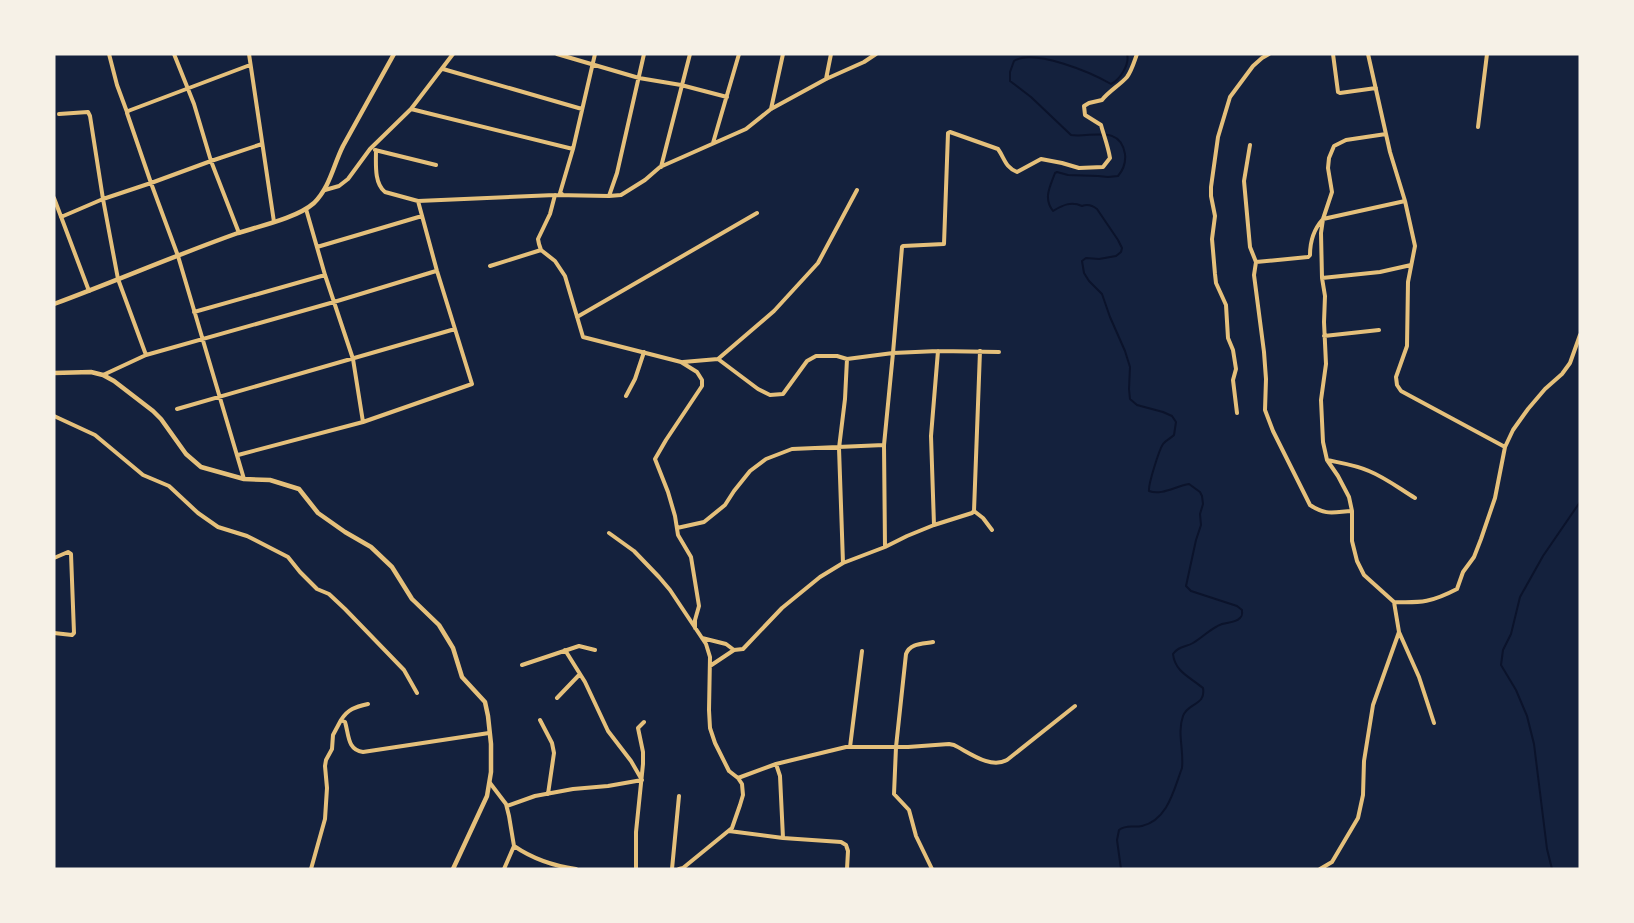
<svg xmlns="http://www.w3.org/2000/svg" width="1634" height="923" viewBox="0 0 1634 923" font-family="'Exo 2',sans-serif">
	<rect width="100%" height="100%" fill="#14213d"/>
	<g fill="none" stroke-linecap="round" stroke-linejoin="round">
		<path stroke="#0b132b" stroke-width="2" d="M1121,869L1117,840L1119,830C1127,824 1133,828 1142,826C1168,820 1174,789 1182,768C1184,750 1177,733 1183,716C1188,702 1206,706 1203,688C1190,677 1175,672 1173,654C1178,646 1186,647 1193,643C1203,637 1211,628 1222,624C1228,622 1235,623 1240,618C1243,615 1242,615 1242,610L1237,606L1191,591L1186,586L1196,540L1201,525L1200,514L1203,504L1202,496L1200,492L1189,484C1176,486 1161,496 1149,491C1148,485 1159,450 1163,444C1166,440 1170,439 1174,435L1176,422L1172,416L1163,412L1137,405L1130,399L1129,389L1130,367L1125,351L1110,317L1102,294L1089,281L1084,273L1082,261L1086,258L1099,259L1116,256L1121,252L1122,248L1118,240L1097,209C1092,205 1087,204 1082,206C1071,201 1063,205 1053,211C1043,198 1050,187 1055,173L1057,172L1068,175L1098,176L1108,177L1118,176C1124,169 1126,163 1125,154C1120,124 1091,138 1071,135L1031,97L1010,81V72L1014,61C1034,48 1092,73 1111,84C1120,80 1130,64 1127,54
			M1552,869L1547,849L1534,744L1527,716L1516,690L1501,665L1503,650L1511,634L1520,597L1543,556L1580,502"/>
		<path stroke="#e5c07b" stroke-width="4" d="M109,54L117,85L127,112
			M174,54L194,104L211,161L239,233
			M249,54L274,222
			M557,54L639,78L681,85L727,97
			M1333,54L1338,92L1340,93L1376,88
			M1368,54L1390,152L1405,201L1415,246L1408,282L1407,346L1396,377L1397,385L1401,391L1505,447
			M443,69L582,109
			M826,79L831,54
			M411,109L573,149
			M771,109L783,54
			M59,114L88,112L90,116L103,199L118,279L146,355
			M1478,127L1487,54
			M1386,134L1346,140L1334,146L1329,158L1328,168L1332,192L1323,219L1321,233L1322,278L1325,296L1324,322L1326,364L1321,400L1323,442L1327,460L1338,476L1349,497L1352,511V541L1357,561L1364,575L1394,602C1422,603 1432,602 1457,589L1463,572L1474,557L1481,539L1495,498L1505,447L1513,430L1528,409L1545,389L1562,374L1570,363L1580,335
			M713,143L739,54
			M1250,145L1244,181L1250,247L1256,262L1254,275L1264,352L1266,379L1265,410L1273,431L1310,505C1326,516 1334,512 1352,511
			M375,150L436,165
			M376,150C376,164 374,183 385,192L418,201L555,195L609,196L621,195L645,180L660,167L746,129L771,109L826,79L864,62L876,54
			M661,167L690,54
			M325,190L339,186L348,179L370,149L411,109L453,54
			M562,194L560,193L573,149L595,54
			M555,195L550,214L538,239L539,244L541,250L555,261L565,276L583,337L681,362L697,372L702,380V386L666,440L655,459L668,492L675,516L678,535L691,557L699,606L695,620V628
			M609,196L617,173L644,54
			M54,198L89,291
			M306,209L325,275L353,359L363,422
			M61,217L103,199L151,183L211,161L262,144
			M317,247L422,216
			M1256,262L1308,257L1310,255C1310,241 1313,230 1323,219L1405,201
			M490,266L541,250
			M1322,278L1380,272L1411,265
			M194,312L325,275
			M577,317L757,213
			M1324,336L1379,330
			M718,359L758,389L770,395L783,394L807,361L816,356H837L847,359L893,353L902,247L903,246L944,244L948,133L950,132L998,149C1005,159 1005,167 1017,172L1041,159L1062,163L1079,168L1103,167L1110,158C1108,146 1104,136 1101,125L1085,115L1084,106L1089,103L1102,100C1109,91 1120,85 1127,77C1132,70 1134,62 1137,54
			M683,362L718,359L774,311L818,263L857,190
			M103,375L146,355L334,302L436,271
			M626,396L635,379L644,352
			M177,409L455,329
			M1237,413L1233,380L1236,369L1233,350L1228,338L1226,305L1216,283L1215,274L1212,239L1215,216L1211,196V187L1218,137L1230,97L1253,66L1262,58L1269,54
			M54,416L95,435L143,475L169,486L198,513L218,527L247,536L288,557L300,572L317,589L329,594L345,609L404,670L417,693
			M238,455L363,422L472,384L437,271L418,201
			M1327,460C1341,463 1356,465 1369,471C1386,478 1400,489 1415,498
			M244,479L178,256L151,183L127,113L128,111L250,65
			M974,511L980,351
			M974,511L983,518L992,530
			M934,525L931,436L938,351
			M677,528L704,522L725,505L734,491L750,471L766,459L792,449L884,445
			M609,533L634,551L659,577L670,590L706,644L710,657L709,710L710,728L715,743L729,771L738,778L742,784L743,795L740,805L732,828L683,868L679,869
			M885,547L884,445L893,353L938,351L999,352
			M54,558L68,552L71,554L74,633L72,635L54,633
			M843,563L839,448L845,399L847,359
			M1394,602L1399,632L1419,677L1434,723
			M702,638L726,644L734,650
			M522,665L579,646L595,650
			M710,666L734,650L743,649L782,608L820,577L843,563L885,547L907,536L934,525L972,513L974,511
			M557,698L580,674
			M341,720C348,709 355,707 368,704
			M540,720L552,743L554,753L548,794
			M850,747L862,651
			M776,764L780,776L783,838
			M738,778L776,764L846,747H908L949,744L954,745C970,753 990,769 1007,760L1075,706
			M490,783L506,804L509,816L514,846C533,859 554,866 576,869
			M507,806L535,796L573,789L608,786L642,780L631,761L608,731L585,682L565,650
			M729,831L783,838L841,842L846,845L848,851L847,869
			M311,869L325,819L327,788L325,766L326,760L332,749L333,735L341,720L345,722C349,734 347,750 363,752L489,733
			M504,869L514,846
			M636,869V832L643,764V752L638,728L644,722
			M672,869L679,796
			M932,869L916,836L909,810L894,794L896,747L906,654C910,643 923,644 933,642
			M1320,869L1332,862L1358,818L1363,795L1364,761L1373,705L1399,632"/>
		<path stroke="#e5c07b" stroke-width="4.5" d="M54,304C116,281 176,255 238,233C260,226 297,218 314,203C330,187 333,166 343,146C360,115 377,85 394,54
			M54,373L91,372L103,375L114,381L153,411L161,419L186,454L201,467L244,479L270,480L299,489L318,513L345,532L371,547L392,567L412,599L439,625L453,648L462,677L485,702L488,716L491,744V772L487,796L453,869"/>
	</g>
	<rect width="1634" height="923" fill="none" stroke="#f6f1e7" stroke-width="111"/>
</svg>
